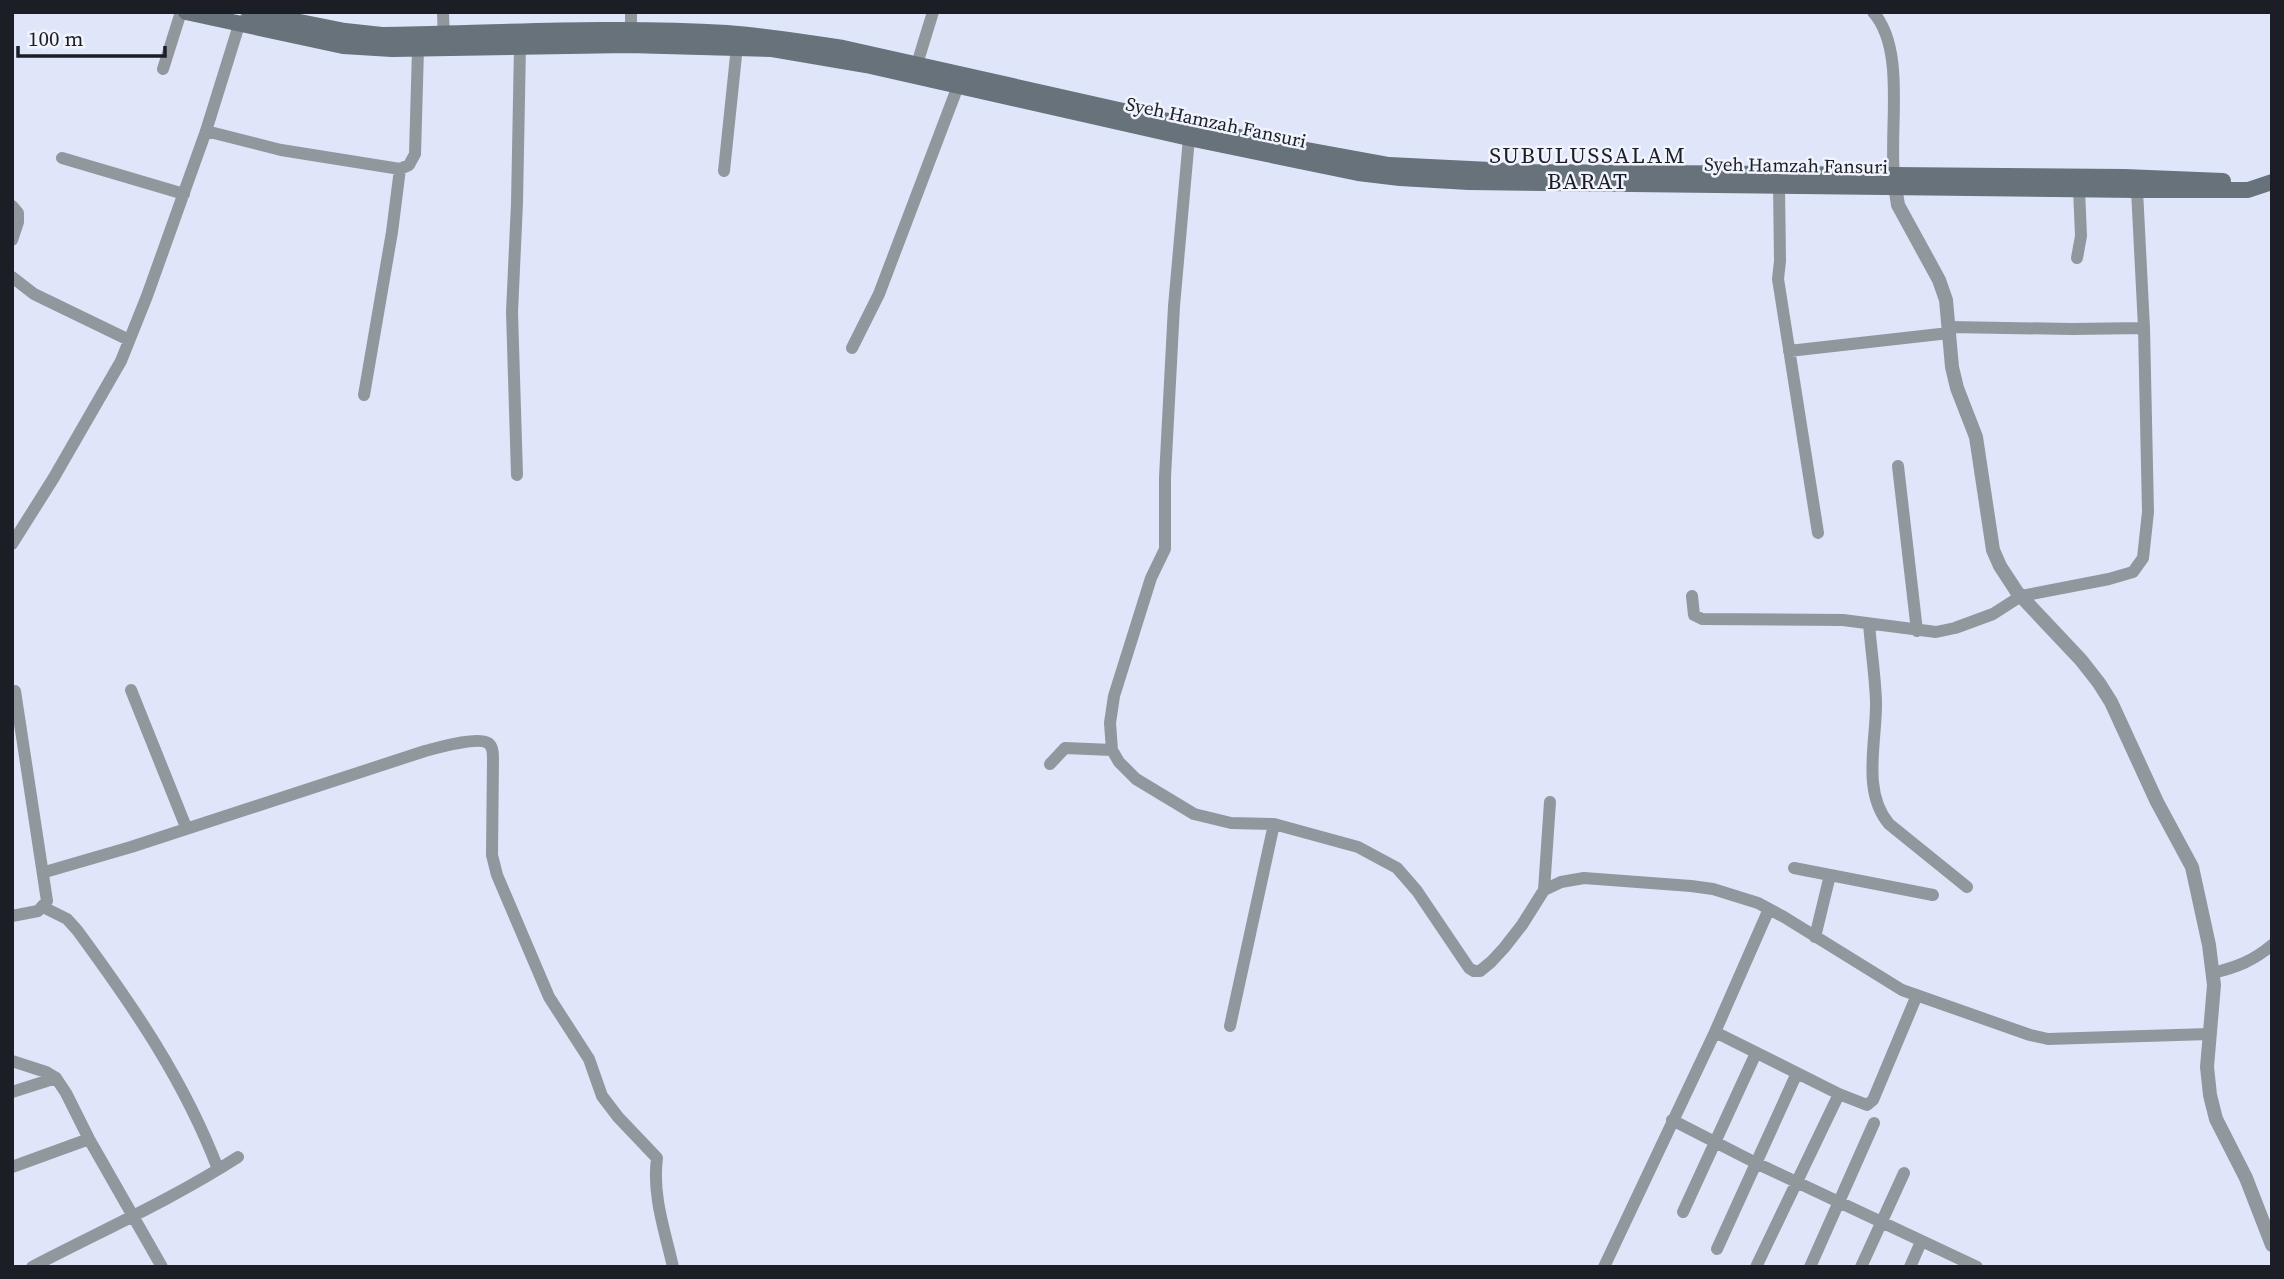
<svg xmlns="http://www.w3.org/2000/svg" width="2284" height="1279" viewBox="0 0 2284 1279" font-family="'Source Serif 4',serif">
	<rect width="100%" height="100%" fill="#dfe6fa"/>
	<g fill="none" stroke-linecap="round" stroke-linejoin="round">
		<path stroke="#90989e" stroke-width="12" d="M443,12L444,41
			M1873,12C1906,49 1889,127 1894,175
			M631,31V12
			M917,64L933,12
			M163,69L181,12
			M1191,130L1189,138L1174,306L1165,477V549L1151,578L1114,696L1110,723L1112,750L1119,762L1136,779L1194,814L1231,823L1274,824L1358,847L1397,868L1417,891L1469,968L1474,971H1480L1491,962L1504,948L1522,925L1544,890L1561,882L1584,878L1691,886L1713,889L1758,903L1784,917L1902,990L2030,1035L2048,1039L2209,1034
			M206,131L281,150L400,169L409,165L415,154L418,49
			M62,158L184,194
			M724,171L737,46
			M1779,186L1780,261L1778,279L1818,533
			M12,206L18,213V222L12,240
			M2077,258L2081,236L2079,189
			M12,277L34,294L129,340
			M1949,327L2072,329L2144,328
			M852,348L879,294L958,86
			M1789,351L1949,333
			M364,395L392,232L400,169
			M1898,466L1917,631
			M517,475L512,312L517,203L520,47
			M12,544L53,479L121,361L147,296L206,131L239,25L245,19
			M1692,596L1694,615L1702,619L1843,620L1936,632L1955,628L1993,614L2021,596L2109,579L2133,572L2143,558L2148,512L2144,328L2137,190
			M1869,624C1871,649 1875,675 1876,701C1877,740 1861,791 1889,824L1967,887
			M131,690L186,827
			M1050,764L1065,748L1112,750
			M1794,868L1933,895
			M45,872L131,847L425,751C437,748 477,736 488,743C493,746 493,754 493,759L492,855L497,875L549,997L589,1059L602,1096L618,1117L657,1158C652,1196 665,1231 673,1267
			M1544,890L1550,802
			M43,907L67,919L77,930C133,1006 184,1080 218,1169
			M12,916L38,911L47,901L15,691
			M1815,937L1830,875
			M2213,973C2237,967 2253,961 2272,945
			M1230,1026L1274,824
			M1715,1032L1839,1094L1867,1105L1873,1100L1917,995
			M12,1061L46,1072L56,1078L66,1093L89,1139L162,1267
			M12,1092L56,1078
			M1672,1120L1756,1163L1977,1267
			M12,1167L89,1139
			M1683,1212L1756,1053
			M1717,1249L1797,1073
			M32,1267C101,1231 173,1199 238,1157
			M1604,1267L1715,1032L1769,909
			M1756,1267L1839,1094
			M1810,1267L1874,1123
			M1861,1267L1904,1173
			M1910,1267L1921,1242"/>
		<path stroke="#90989e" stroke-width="14" d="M1894,179L1898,205L1939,280L1946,300L1952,367L1957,388L1976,437L1993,550L2000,566L2017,592L2081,660L2099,683L2111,702L2157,802L2192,867L2209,945L2214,985L2207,1067L2210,1095L2216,1119L2246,1178L2272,1245"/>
		<path stroke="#67727b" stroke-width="16" d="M186,12L343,46L392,49L628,45L772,49L866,65L1189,138L1358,173L1400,178L1469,182L2137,190H2248L2272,182
			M249,12L345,31L382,35C497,33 613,26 727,33C766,36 805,42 843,48L1257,141L1389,165L1530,172L2124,177L2223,181"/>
	</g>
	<g text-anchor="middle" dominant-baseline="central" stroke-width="5" stroke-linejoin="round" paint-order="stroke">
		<g font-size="19" fill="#1c1e25" stroke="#f1f4fc">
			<text transform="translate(1216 122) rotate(12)">Syeh Hamzah Fansuri</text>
			<text transform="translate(1796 165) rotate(1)">Syeh Hamzah Fansuri</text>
		</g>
		<g font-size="23" letter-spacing="2" fill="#1c1e25" stroke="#f1f4fc">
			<text x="1588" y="155">SUBULUSSALAM<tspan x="1588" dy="26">BARAT</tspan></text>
		</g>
	</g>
	<rect width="2284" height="1279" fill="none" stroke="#1c1e25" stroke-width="28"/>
	<path d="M18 46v10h147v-10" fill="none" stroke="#1c1e25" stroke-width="3.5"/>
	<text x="28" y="46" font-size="21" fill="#1c1e25" stroke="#f1f4fc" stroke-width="5" paint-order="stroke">100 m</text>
</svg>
